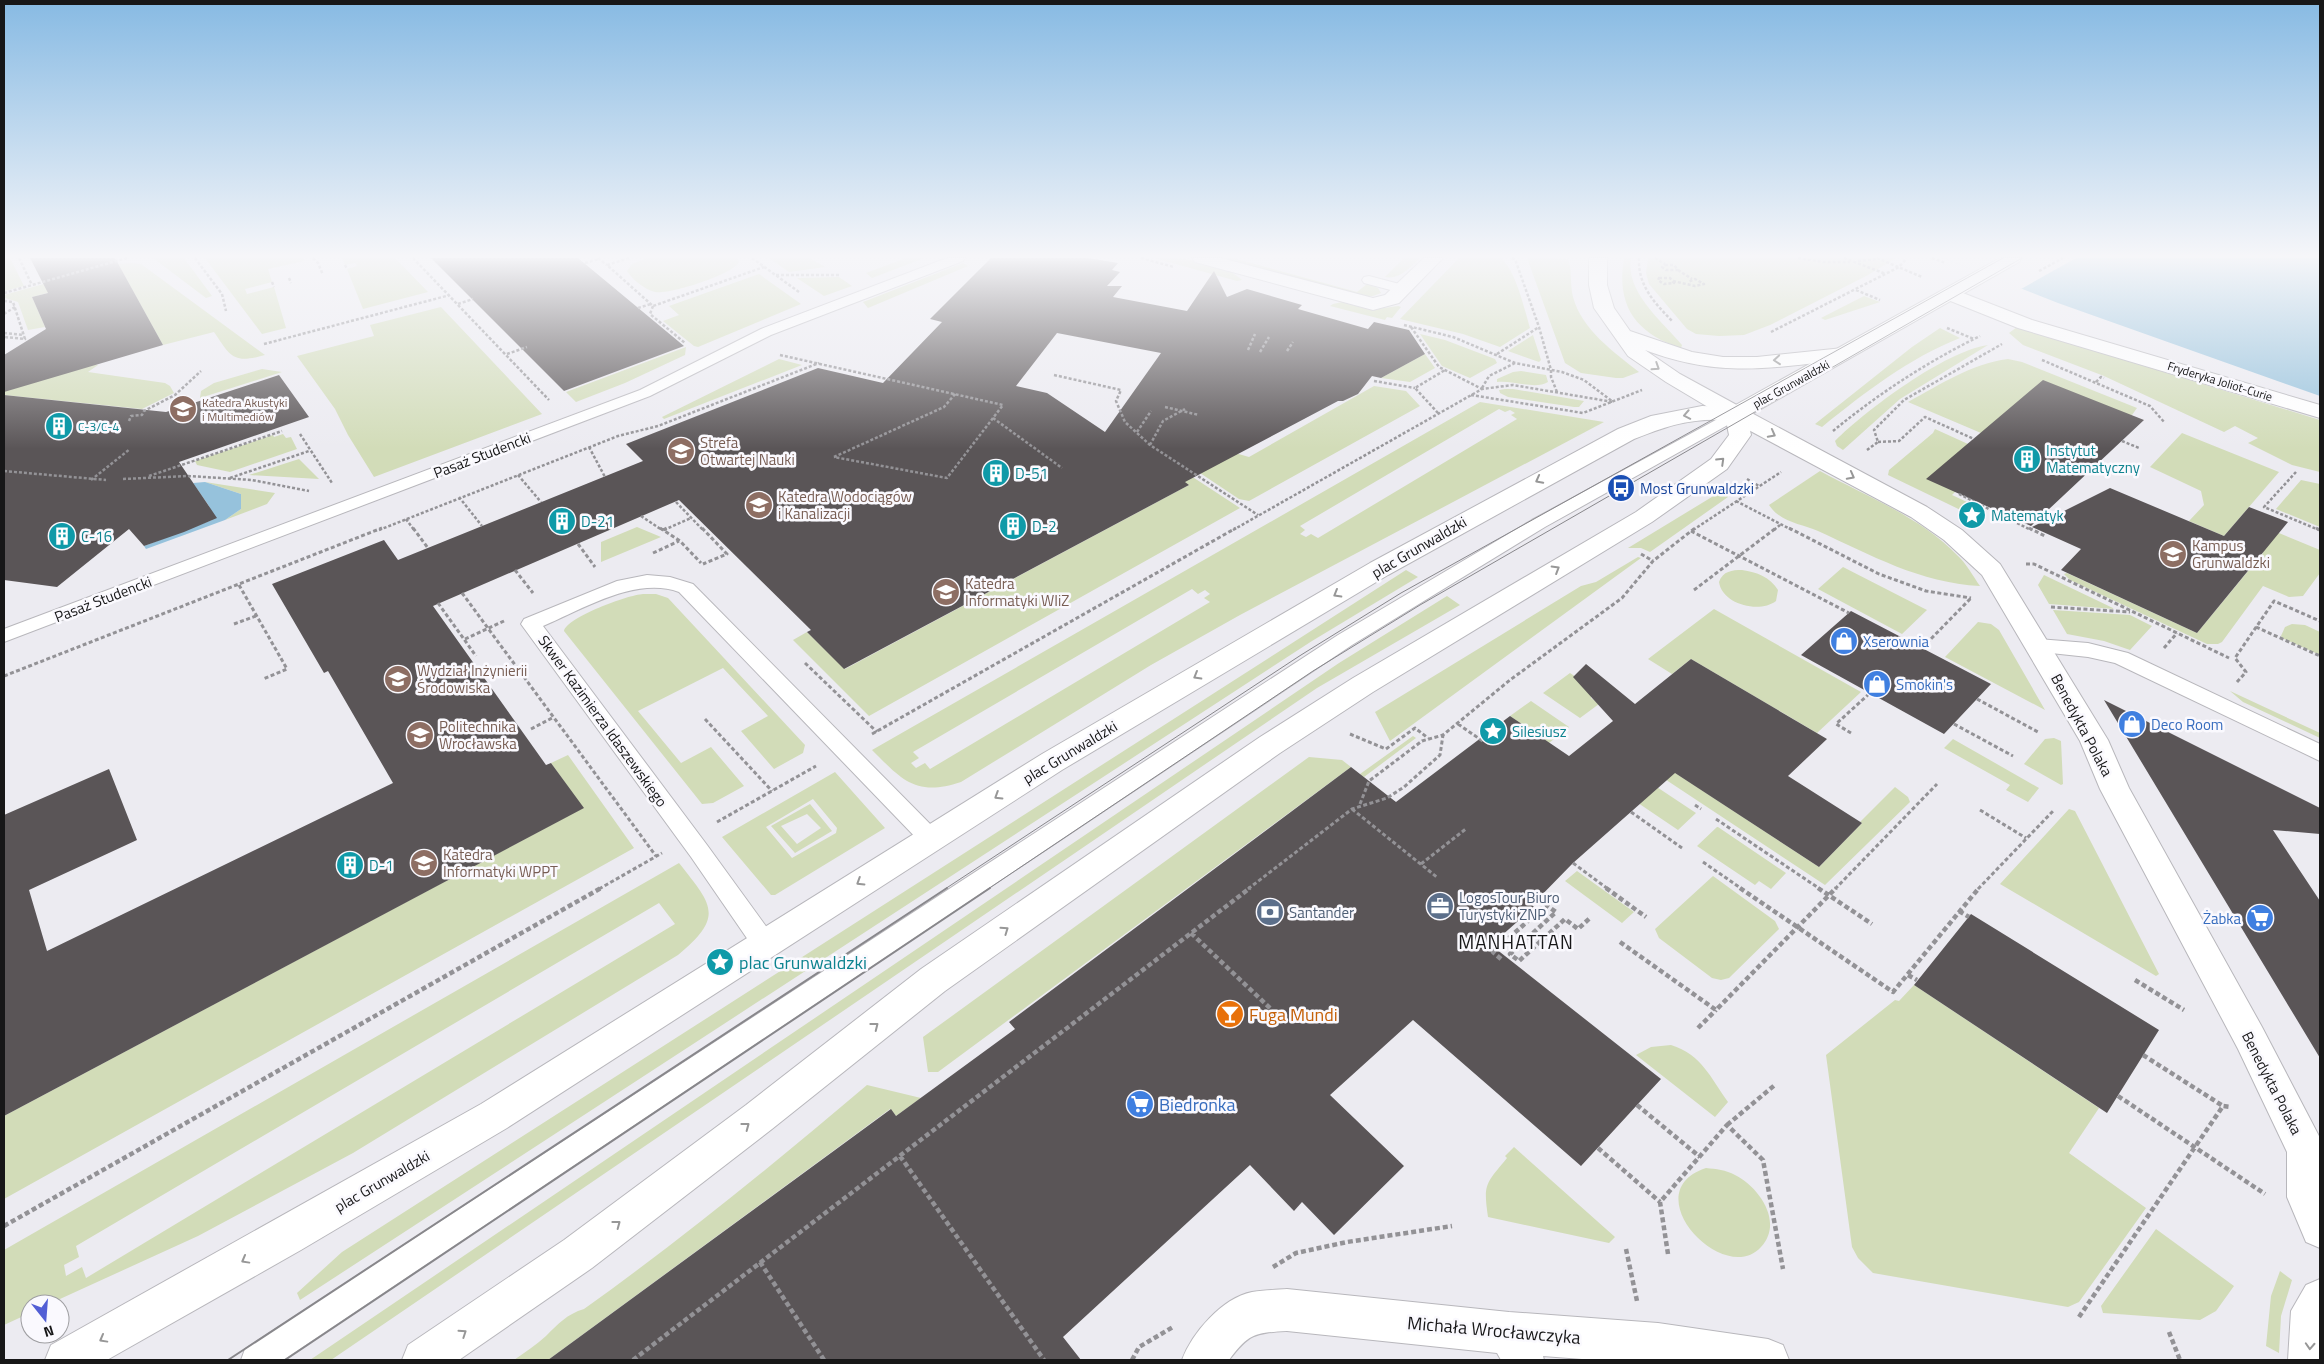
<svg xmlns="http://www.w3.org/2000/svg" width="2324" height="1364" viewBox="0 0 2324 1364" font-family="'Titillium Web',sans-serif">
	<rect width="100%" height="100%" fill="#ecebf1"/>
	<path fill="#d2dcb8" fill-rule="evenodd" d="M4,258H10L24,286L4,291Z
		M153,258H184L212,296L206,298Z
		M205,258H303L304,261L268,269L272,282L245,289L247,294L274,287L286,328L262,334Z
		M342,258H395L428,292L363,309L347,269L357,266L355,263L345,265Z
		M647,258H737L739,262C734,274 669,295 655,292C645,290 632,279 627,271L632,264Z
		M769,258H810L825,267L789,272Z
		M906,258H924L872,278L866,273Z
		M1154,258C1183,258 1220,260 1242,280L1237,281Z
		M1220,258H1233L1357,292L1367,284L1378,288L1381,293L1373,296H1357Z
		M1404,258H1420C1410,267 1400,280 1385,277Z
		M1459,258H1501C1516,271 1524,308 1530,328L1500,347L1463,334L1400,319Z
		M1527,258L1568,259C1572,267 1570,286 1573,297C1582,330 1614,352 1639,372L1623,378H1616L1581,373L1565,363Z
		M1624,258H1631C1625,292 1662,321 1682,345L1681,348C1635,333 1616,305 1624,258Z
		M1648,258H1896L1868,275L1770,325L1744,335L1719,336L1696,334L1687,329L1649,284L1646,273Z
		M132,263L141,264L265,355C233,364 231,357 214,332L163,345L123,273L32,297L45,327L28,330L18,302L5,298L4,295L116,264Z
		M963,263L968,266L868,308L863,302Z
		M759,274L801,304L698,347L694,346L663,321L679,315L669,306Z
		M839,277L852,286L824,296L797,278Z
		M1864,296L1880,302L1825,320L1821,318Z
		M1342,302L1370,310L1398,306L1401,307L1392,318L1387,317L1385,320L1330,306L1333,304Z
		M441,307L542,414L374,477L348,435L335,409L297,356L374,336L370,325Z
		M2017,327L2320,420V472L2292,465L2248,443L2258,438L2235,426L2224,432L2104,376L2023,345L2009,333Z
		M1940,328L1960,338C1909,358 1864,393 1822,427L1815,424L1912,347Z
		M1420,334L1445,340L1495,359L1497,363L1470,378L1442,366Z
		M1533,335L1541,360L1539,362L1508,351Z
		M1988,345L1900,399L1843,450L1837,446L1835,441C1866,410 1945,351 1988,345Z
		M686,347L685,355L625,383L576,402L566,392Z
		M1425,354L1435,368L1410,382L1381,378Z
		M32,358L98,365L88,372L165,383L170,386L174,393L142,409L4,395V376Z
		M779,359L802,365L664,419L662,417Z
		M2008,359L2022,362L2137,408L2132,415L1981,433L1908,402C1941,384 1971,364 2008,359Z
		M262,369L282,372L200,398L201,391L214,383Z
		M1521,371L1546,375L1548,382C1535,390 1513,380 1497,382V379L1513,372Z
		M1374,386L1406,391L1420,406L1249,501L1239,499L1161,447L1235,453L1249,457Z
		M1505,389H1513L1584,401L1579,407H1574L1508,397L1500,393L1499,390Z
		M1480,402L1604,422L1240,615L1151,665L961,782C916,797 902,780 872,750ZM1499,409L1505,412L1510,410L1515,413L1511,415L1517,419L1318,538L1311,534L1306,537L1300,534L1305,530L1300,526ZM1192,589L1198,594L1205,590L1210,594L1204,598L1210,602L930,769L925,763L916,768L911,763L919,758L913,752Z
		M1935,429L1968,444L1955,492L1952,495L1982,509L1973,516L1888,475L1889,470L1933,433Z
		M2182,433L2279,472L2224,536L2189,521L2204,505L2201,491L2150,467Z
		M283,434L286,438L291,437L297,449L230,472L197,465L195,461L273,435L274,437Z
		M1159,455L1240,508L869,716L793,640L807,632L845,669L1189,485L1149,458Z
		M299,459L319,479L249,475Z
		M1820,471C1864,495 1922,518 1957,555C1966,563 1973,576 1980,586C1920,583 1871,555 1818,531C1801,524 1780,522 1769,505Z
		M2301,480L2320,484V527L2276,509Z
		M205,482L275,493L267,504L225,520L241,509V494Z
		M1725,489L1728,497L1650,552L1641,548H1628Z
		M2257,524L2320,550V573L2303,596L2289,597L2263,586L2222,642L2218,644H2207L2070,580L2064,574L2067,573L2197,633L2263,553Z
		M637,527L661,537L601,562V542Z
		M1638,557L1641,558L1390,741L1375,712L1581,586L1596,582Z
		M1843,567L1927,610L1902,634L1818,589Z
		M1406,570L1418,577L1312,641L300,1300L297,1293L342,1252Z
		M1742,570C1757,572 1770,577 1778,590L1776,601C1759,614 1722,604 1719,582C1723,571 1732,570 1742,570Z
		M2044,575L2115,609L2049,604L2038,585Z
		M643,594H656L668,598L805,745L803,753L774,769L741,731L768,716L723,668L638,711L681,763L711,747L744,786L713,803L702,804L564,631C567,617 628,595 643,594Z
		M1447,596L1460,605L1317,688L331,1360H310L1339,663Z
		M1714,609L1861,692L1817,733L1691,659L1672,674L1648,659Z
		M2053,610L2130,615L2152,626L2130,650L2104,641L2067,634Z
		M1978,622L1991,624L1999,630L2045,710L1945,657Z
		M2292,624L2305,625L2320,632V655L2282,638L2281,636L2285,627Z
		M1570,673L1591,687V698L1599,704L1580,718L1543,693Z
		M2230,691L2320,733V738L2243,702Z
		M1531,701L1569,727L1549,743L1510,716Z
		M1413,736L1416,738L1364,777L1360,774Z
		M2054,738L2061,741L2063,784L2061,785L2024,764L2045,739Z
		M1953,739L2039,788L2028,802L2006,790L2010,785L1944,748Z
		M1592,744L1696,813L1678,830L1573,759Z
		M568,755L634,848L4,1199V1116L583,808L551,763Z
		M1309,757L1342,760L1351,767L938,1072H928L923,1037Z
		M1633,758L1671,770L1819,867L1862,823L1860,822L1895,787L1908,797L1910,802L1825,885Z
		M835,772L885,828L775,895H771L722,837ZM813,799L837,828L836,833L792,858L766,827Z
		M810,804L832,831L795,853L771,826ZM807,814L821,828L797,844L781,826Z
		M2069,809L2075,811L2159,974L2156,976L2000,884Z
		M1717,827H1718L1786,873L1771,889L1759,881L1755,885L1697,846Z
		M679,863C712,905 725,916 678,955L353,1153L198,1236L49,1304H30V1313L4,1325V1250ZM659,903L675,924L86,1278L82,1267L66,1276L64,1265L79,1257L76,1246Z
		M1577,871L1634,912L1622,923L1565,881Z
		M1713,876L1775,921L1779,929L1729,978L1721,980L1712,978L1659,938L1655,929Z
		M1914,985L2099,1108L2069,1153L2146,1208L2079,1302L2068,1307L1873,1273L1858,1258L1852,1247L1826,1055L1895,1000L1899,1001Z
		M1671,1045C1702,1055 1710,1077 1728,1102L1715,1117L1636,1055L1651,1047Z
		M867,1085L921,1098L896,1116L890,1109L548,1360H514C525,1352 536,1345 546,1336C558,1324 567,1314 584,1309C682,1239 775,1163 867,1085Z
		M1514,1147L1615,1237L1609,1243L1488,1217C1483,1183 1486,1184 1507,1158L1505,1156Z
		M1706,1168C1716,1169 1726,1170 1735,1175C1759,1187 1784,1222 1761,1247C1724,1288 1633,1192 1706,1168Z
		M2156,1229L2234,1286L2216,1311L2200,1320L2103,1313L2101,1306Z
		M2280,1271L2292,1280L2281,1316L2279,1353L2266,1346L2271,1296Z"/>
	<path fill="#96c2dc" d="M1943,258H2320V396L2058,303Z
		M205,482L241,494V509L225,520L146,549L144,546L212,520L209,506L193,483Z"/>
	<path fill="#ecebf1" d="M1943,258H2076L2021,289Z"/>
	<path fill="#5a5557" fill-rule="evenodd" d="M30,258H115L163,345L4,392V355L46,329L32,297L48,293Z
		M431,258H578L684,346L564,391Z
		M991,258H1088L1118,263L1112,270L1120,272L1107,286H1122L1113,297L1187,311L1214,271L1227,297L1247,289L1302,305L1298,309L1368,329L1374,322L1409,330L1425,354L1381,378L1372,376L1358,394L1343,401H1338L1185,482L1189,485L844,669L807,632L811,630L679,500L433,606L546,765L551,763L584,808L4,1116V815L109,769L137,840L29,890L47,951L393,783L328,671L324,673L272,584L384,540L398,560L643,461L626,444L818,368L883,383L942,322L930,319ZM1057,333L1161,353L1105,432L1047,393L1016,386Z
		M279,375L309,417L179,462L217,518L184,532L144,546L129,529L57,587L4,580V395L166,412Z
		M2043,380L2144,420L2031,526L1926,479Z
		M2110,488L2224,536L2249,507L2288,522L2197,633L2061,570L2081,549L2032,527Z
		M1851,611L1922,648L1991,684L1944,734L1801,655Z
		M1691,659L1827,739L1788,776L1862,823L1819,867L1675,773L1573,863L1532,905L1534,907L1491,945L1661,1079L1581,1166L1413,1020L1330,1095L1404,1166L1334,1235L1302,1202L1294,1211L1250,1165L1063,1337L1081,1360H548L891,1109L896,1116L1015,1029L1009,1022L1351,767L1396,802L1510,716L1569,756L1613,721L1573,677L1586,664L1635,704Z
		M2104,700L2320,808V834L2273,830L2320,901V1058Z
		M1971,914L2159,1030L2107,1113L1914,985Z"/>
	<g fill="none" stroke-linecap="round" stroke-linejoin="round">
		<g stroke="#b8b7bc" stroke-width="2">
			<path id="service" d="M947,258H965L963,261L771,335L650,396L4,642V629L640,390L761,329Z
				M1369,276L1407,286L1409,289L1402,293L1364,283L1362,280L1364,277Z
				M1736,409L1742,411L1744,414L1742,417L1545,527L1352,645L283,1360H241L245,1349L1338,635L1532,520Z
				M647,575L670,577L693,584L938,832L941,838L938,844L930,847L922,844L679,592C636,576 583,609 543,626L707,845L773,936L776,943L773,950L764,953L755,950L691,857L521,624L524,619L617,581Z
				M2038,639L2088,643L2128,653L2320,744V761L2115,663L2088,657L2031,651L2028,646L2031,641Z"/>
		</g>
		<g stroke="#b8b7bc" stroke-width="2">
			<path id="minor" d="M1192,258H1221L1373,298L1385,295L1424,258H1443L1399,303L1373,310L1195,262Z
				M1589,258H1607V285L1614,308L1630,331L1692,352L1723,357H1757L1843,348L1850,350L1853,354L1850,358L1843,360C1767,368 1719,378 1645,350L1680,374L1744,409L1927,507L1962,530L2000,564L2108,740L2129,788L2262,1027L2320,1138V1248L2306,1242L2287,1197V1152L2238,1049L2100,789L2080,741L1982,575L1944,540L1911,517L1728,419L1666,382L1628,356L1594,308L1589,285Z
				M1950,288L2032,320L2320,405V418L2018,328L1943,298L1940,294L1943,290Z
				M2320,1279V1360H2288L2291,1311L2306,1285Z
				M1287,1289L1509,1312L1658,1323L1768,1339L1783,1345L1789,1360H1595L1543,1356L1544,1360H1501L1497,1353L1287,1331C1255,1333 1249,1333 1229,1360H1182C1192,1333 1222,1298 1252,1292C1263,1290 1276,1290 1287,1289Z"/>
		</g>
		<g stroke="#b8b7bc" stroke-width="2">
			<path id="secondary" d="M2000,258H2022L2019,262L1747,417L1751,435L1727,469L1652,522L1373,692L1280,753L945,991L772,1129L592,1268L459,1360H402L408,1345L564,1240L746,1105L921,969L1260,737L1353,678L1636,512L1711,459L1729,435L1726,420C1690,418 1667,426 1634,439L1388,575L1062,770L507,1128L301,1250L107,1360H45L51,1345L481,1104L1042,754L1370,563L1618,429L1651,416L1702,406L1732,407Z"/>
		</g>
		<path stroke="#939296" stroke-width="2.5" stroke-dasharray="3 2" stroke-linecap="butt" d="M19,258L32,285
			M195,258L222,294L226,311
			M313,258L318,263L323,275
			M413,258L549,400
			M598,258L607,265
			M629,258L607,265L653,306L764,267
			M752,258L799,292
			M1141,258L1174,267
			M1512,258L1515,259L1539,327L1551,370V377L1557,392
			M1639,258C1638,286 1654,302 1672,321
			M1655,258L1665,264
			M1798,258L1823,262H1850
			M1844,258L1886,274
			M1877,258L1922,277
			M1932,258L1946,263
			M1858,261L1878,259
			M585,263L599,259
			M345,265L347,269
			M1665,265H1674L1678,270H1666L1662,267Z
			M1678,270L1692,279
			M2039,271L2063,258
			M776,275H840
			M289,278L291,283
			M1659,278H1670L1674,283L1664,284L1658,280Z
			M1673,281L1695,286L1704,284L1695,279L1688,282
			M272,282L274,287
			M1856,290L1880,300
			M4,293L127,258
			M4,301L13,302L25,339L4,337
			M458,304L473,299
			M653,306L650,314L685,343
			M638,308L651,304
			M4,314L15,307
			M1404,325L1453,337L1515,363L1562,372L1584,380L1612,401
			M1411,327L1439,367L1482,389
			M1947,328L1974,339
			M1771,332L1899,267L1907,258
			M4,333L24,335
			M264,344L450,295
			M1248,350L1255,334
			M1287,351L1293,342
			M1260,352L1269,337
			M507,354L527,347
			M1497,354L1539,327
			M780,355L1003,405L947,478L834,457
			M2042,360L2150,406L2165,423
			M1054,375L1121,390L1116,401L1125,422L1150,445L1258,515
			M1374,381L1415,388
			M2096,382L2101,377L2104,378
			M1482,388L1489,376L1515,363
			M1471,395L1583,413L1642,390
			M1165,407L1199,415
			M1438,413L1415,388L1445,370
			M993,418L1062,468
			M129,421L131,416L142,415L144,411L175,395L201,371
			M1833,431C1878,394 1927,362 1980,336
			M1137,432L1151,411
			M300,434L332,483
			M2122,441L2139,448
			M1878,442L1899,441L1925,417L1974,439
			M1150,445L1163,421L1185,409
			M589,447L605,477
			M1867,450L1878,442L1874,430L1904,400L2002,344
			M834,457L944,407L956,393
			M4,471L106,480
			M2296,472L2264,507L2319,530
			M518,475L541,502
			M149,476L282,431
			M230,478L309,451
			M123,479L188,476L252,480L309,491
			M1747,479L1759,486
			M91,480L130,449
			M1959,494L2031,530
			M459,497L482,526
			M1736,501L1792,530
			M676,502L703,530
			M641,516L662,530
			M406,519L414,530
			M379,530L618,436L658,426L819,363
			M664,530L691,518
			M1233,530L1482,389L1513,385L1613,402
			M1693,530L1781,472
			M1774,530L1780,525"/>
		<path stroke="#939296" stroke-width="3" stroke-dasharray="4 2.5" stroke-linecap="butt" d="M413,528L428,548
			M660,528L680,541L701,563
			M702,528L727,554L703,564
			M1789,528L1879,574L1926,591L1971,598
			M2029,528L2045,536
			M2316,528L2320,530
			M663,530L667,528
			M1691,531L1849,613
			M578,544L595,567
			M653,553L679,541
			M1641,554L1653,561
			M2026,564H2034L2229,658
			M515,570L533,593
			M239,585L287,669L263,679
			M1694,590L1776,528
			M462,593L656,856
			M438,603L476,656
			M2051,607L2130,612
			M234,624L256,616
			M2256,627L2320,656
			M465,639L504,621
			M1922,648L1971,598
			M2164,648L2177,633
			M805,663L877,732
			M4,676L382,528
			M2237,682L2246,672L2235,658L2274,601L2320,621
			M1977,699L2038,732
			M705,719L772,791
			M1458,724L1484,742
			M1954,724L2013,756
			M531,729L554,717
			M1851,733L1836,724L1870,693
			M872,734L1236,528
			M1350,734L1386,749L1415,728L1428,738
			M1360,804L1369,781L1422,741L1443,735L1510,680L1622,598L1653,561L1695,528
			M1695,805L1701,809
			M1352,809L1438,878
			M1980,810L2026,838
			M1631,812L1682,848
			M1716,819L1820,889
			M717,822L816,766
			M1703,862L1742,889
			M1573,863L1608,889
			M1421,864L1467,828
			M599,889L662,853
			M1248,889L1352,809L1387,798L1404,787L1440,755L1443,735
			M1835,889L1937,784
			M1978,889L2054,810"/>
		<path stroke="#939296" stroke-width="4.5" stroke-dasharray="5 3" stroke-linecap="butt" d="M1606,888L1646,917
			M1740,888L1893,992L1979,888
			M1818,888L1872,924
			M1959,911L1969,917
			M1191,933L1272,1010
			M1620,942L1716,1010L1836,888
			M1501,959L1493,952L1546,905L1556,912L1510,954L1519,961L1565,919L1578,929L1590,918
			M1908,975L1917,980
			M2135,980L2184,1010
			M1698,1028L1716,1010
			M2143,1055L2223,1106
			M2118,1096L2265,1194
			M1637,1105L1700,1157
			M1727,1125L1776,1084
			M1598,1148L1660,1202
			M900,1156L1044,1360
			M4,1226L601,888
			M1626,1249L1637,1301
			M1668,1254L1660,1202L1727,1125L1763,1160L1783,1269
			M760,1262L824,1360
			M1273,1267L1296,1253L1347,1242L1452,1226
			M2079,1317L2223,1106L2231,1107
			M2169,1332L2180,1360
			M633,1360L1250,888
			M1132,1360L1139,1347L1173,1327"/>
		<use href="#service" fill="#fff" fill-rule="evenodd"/>
		<use href="#minor" fill="#fff" fill-rule="evenodd"/>
		<use href="#secondary" fill="#fff" fill-rule="evenodd"/>
		<path stroke="#88878b" stroke-width="1" d="M945,889L1301,655L1401,593L2003,258
			M988,889L1313,671L1420,605L2022,258"/>
		<path stroke="#88878b" stroke-width="2" d="M228,1360L947,888
			M285,1360L990,888"/>
	</g>
	<defs><path id="oneway-chevron" d="M-2-3.5L2.5 0L-2 3.5" fill="none" stroke-width="1.6" stroke-linecap="round" stroke-linejoin="round" transform="scale(1.25)"/></defs>
	<g stroke="#979797">
		<use href="#oneway-chevron" transform="translate(1777 360) rotate(175)"/>
		<use href="#oneway-chevron" transform="translate(1656 367) rotate(33)"/>
		<use href="#oneway-chevron" transform="translate(1687 415) rotate(169)"/>
		<use href="#oneway-chevron" transform="translate(1772 434) rotate(28)"/>
		<use href="#oneway-chevron" transform="translate(1721 461) rotate(-44)"/>
		<use href="#oneway-chevron" transform="translate(1851 476) rotate(28)"/>
		<use href="#oneway-chevron" transform="translate(1539 480) rotate(152)"/>
		<use href="#oneway-chevron" transform="translate(1556 569) rotate(-31)"/>
		<use href="#oneway-chevron" transform="translate(1337 594) rotate(150)"/>
		<use href="#oneway-chevron" transform="translate(1197 676) rotate(150)"/>
		<use href="#oneway-chevron" transform="translate(998 796) rotate(148)"/>
		<use href="#oneway-chevron" transform="translate(860 882) rotate(148)"/>
		<use href="#oneway-chevron" transform="translate(1005 930) rotate(-35)"/>
		<use href="#oneway-chevron" transform="translate(875 1026) rotate(-38)"/>
		<use href="#oneway-chevron" transform="translate(746 1126) rotate(-37)"/>
		<use href="#oneway-chevron" transform="translate(617 1224) rotate(-37)"/>
		<use href="#oneway-chevron" transform="translate(245 1260) rotate(151)"/>
		<use href="#oneway-chevron" transform="translate(463 1333) rotate(-34)"/>
		<use href="#oneway-chevron" transform="translate(103 1339) rotate(151)"/>
		<use href="#oneway-chevron" transform="translate(2310 1346) rotate(93)"/>
	</g>
	<linearGradient id="sky" x2="0" y2="1"><stop stop-color="#87bae3"/><stop offset="0.57" stop-color="#f6f6f9"/><stop offset="1" stop-color="#f6f6f9" stop-opacity="0"/></linearGradient>
	<rect width="2324" height="449" fill="url(#sky)"/>
	<defs>
		<g id="university-disc" transform="scale(1.4375)"><circle r="9.5" fill="#8d6e63" stroke="#faf9fe"/><path d="M0-5L7-2L0 1L-7-2ZM-4 1L0 2.5L4 1V4Q0 6-4 4Z" fill="#fff"/></g>
		<g id="building-disc" transform="scale(1.4375)"><circle r="9.5" fill="#0f9aa8" stroke="#faf9fe"/><path d="M-4-6H4V6H1V3H-1V6H-4ZM-2.5-4.3h1.7v1.8h-1.7ZM.8-4.3h1.7v1.8H.8ZM-2.5-1h1.7V.8h-1.7ZM.8-1h1.7V.8H.8Z" fill="#fff"/></g>
		<g id="bus-disc" transform="scale(1.4375)"><circle r="9.5" fill="#1a4fb4" stroke="#faf9fe"/><path d="M-5-6H5V4H4V6H2V4H-2V6H-4V4H-5ZM-3.5-4V0h7V-4ZM-3.5 1.2v1.5H-2V1.2ZM2 1.2v1.5H3.5V1.2Z" fill="#fff"/></g>
		<g id="sight-disc" transform="scale(1.4375)"><circle r="9.5" fill="#0f9aa8" stroke="#faf9fe"/><path d="M0-6L1.8-2.2L6-1.7L2.9 1.2L3.7 5.4L0 3.3L-3.7 5.4L-2.9 1.2L-6-1.7L-1.8-2.2Z" fill="#fff"/></g>
		<g id="shop-disc" transform="scale(1.4375)"><circle r="9.5" fill="#3f7fe0" stroke="#faf9fe"/><path d="M-5-2.5h2.3a2.7 3.5 0 0 1 5.4 0H5L5.5 6h-11ZM-1.5-2.5h3a1.5 2.3 0 0 0-3 0Z" fill="#fff"/></g>
		<g id="office-disc" transform="scale(1.4375)"><circle r="9.5" fill="#5c6f8a" stroke="#faf9fe"/><path d="M-6-3h4V-5.5h4V-3h4V5H-6ZM-1-4.5V-3h2v-1.5ZM-6 0V1H6V0Z" fill="#fff"/></g>
		<g id="bank-disc" transform="scale(1.4375)"><circle r="9.5" fill="#5c6f8a" stroke="#faf9fe"/><path d="M-6-4H6V4H-6ZM0-2.3a2.3 2.3 0 1 0 0 4.6a2.3 2.3 0 1 0 0-4.6Z" fill="#fff"/></g>
		<g id="supermarket-disc" transform="scale(1.4375)"><circle r="9.5" fill="#3f7fe0" stroke="#faf9fe"/><path d="M-6-5.5h2.5l.6 2H6L4.5 2H-2.5L-4.4-4H-6ZM-1.5 3.2a1.3 1.3 0 1 0 .1 0ZM3 3.2a1.3 1.3 0 1 0 .1 0Z" fill="#fff"/></g>
		<g id="bar-disc" transform="scale(1.4375)"><circle r="9.5" fill="#e8710a" stroke="#faf9fe"/><path d="M-6-5H6L.8 .8V4.5H3.5V6h-7V4.5H-.8V.8Z" fill="#fff"/></g>
	</defs>
	<g fill-rule="evenodd">
		<use href="#university-disc" x="183" y="409"/>
		<use href="#building-disc" x="59" y="426"/>
		<use href="#university-disc" x="681" y="451"/>
		<use href="#building-disc" x="2027" y="459"/>
		<use href="#building-disc" x="996" y="473"/>
		<use href="#bus-disc" x="1621" y="488"/>
		<use href="#university-disc" x="759" y="505"/>
		<use href="#sight-disc" x="1972" y="515"/>
		<use href="#building-disc" x="562" y="521"/>
		<use href="#building-disc" x="1013" y="526"/>
		<use href="#building-disc" x="62" y="536"/>
		<use href="#university-disc" x="2173" y="554"/>
		<use href="#university-disc" x="946" y="592"/>
		<use href="#shop-disc" x="1844" y="641"/>
		<use href="#university-disc" x="398" y="679"/>
		<use href="#shop-disc" x="1877" y="684"/>
		<use href="#shop-disc" x="2132" y="724"/>
		<use href="#sight-disc" x="1493" y="731"/>
		<use href="#university-disc" x="420" y="735"/>
		<use href="#university-disc" x="424" y="863"/>
		<use href="#building-disc" x="350" y="865"/>
		<use href="#office-disc" x="1440" y="906"/>
		<use href="#bank-disc" x="1270" y="912"/>
		<use href="#supermarket-disc" x="2260" y="918"/>
		<use href="#sight-disc" x="720" y="962"/>
		<use href="#bar-disc" x="1230" y="1014"/>
		<use href="#supermarket-disc" x="1140" y="1104"/>
	</g>
	<g text-anchor="middle" dominant-baseline="central" stroke-width="5" stroke-linejoin="round" paint-order="stroke">
		<g font-size="12" fill="#171718" stroke="#faf9fe">
			<text transform="translate(2220 381) rotate(17)">Fryderyka Joliot-Curie</text>
			<text transform="translate(1791 384) rotate(-29)">plac Grunwaldzki</text>
		</g>
		<g font-size="12" fill="#785e54" stroke="#faf9fe" text-anchor="start">
			<text x="202" y="402">Katedra Akustyki<tspan x="202" dy="14">i Multimediów</tspan></text>
		</g>
		<g font-size="12" fill="#0d838f" stroke="#faf9fe" text-anchor="start">
			<text x="78" y="426">C-3/C-4</text>
		</g>
		<g font-size="15" fill="#785e54" stroke="#faf9fe" text-anchor="start">
			<text x="700" y="442">Strefa<tspan x="700" dy="17">Otwartej Nauki</tspan></text>
			<text x="778" y="496">Katedra Wodociągów<tspan x="778" dy="17">i Kanalizacji</tspan></text>
			<text x="2192" y="545">Kampus<tspan x="2192" dy="17">Grunwaldzki</tspan></text>
			<text x="965" y="583">Katedra<tspan x="965" dy="17">Informatyki WIiZ</tspan></text>
			<text x="417" y="670">Wydział Inżynierii<tspan x="417" dy="17">Środowiska</tspan></text>
			<text x="439" y="726">Politechnika<tspan x="439" dy="17">Wrocławska</tspan></text>
			<text x="443" y="854">Katedra<tspan x="443" dy="17">Informatyki WPPT</tspan></text>
		</g>
		<g font-size="15" fill="#0d838f" stroke="#faf9fe" text-anchor="start">
			<text x="2046" y="450">Instytut<tspan x="2046" dy="17">Matematyczny</tspan></text>
			<text x="1015" y="473">D-51</text>
			<text x="1991" y="515">Matematyk</text>
			<text x="581" y="521">D-21</text>
			<text x="1032" y="526">D-2</text>
			<text x="81" y="536">C-16</text>
			<text x="1512" y="731">Silesiusz</text>
			<text x="369" y="865">D-1</text>
		</g>
		<g font-size="15" fill="#171718" stroke="#faf9fe">
			<text transform="translate(482 455) rotate(-21)">Pasaż Studencki</text>
			<text transform="translate(1419 547) rotate(-30)">plac Grunwaldzki</text>
			<text transform="translate(103 599) rotate(-21)">Pasaż Studencki</text>
			<text transform="translate(603 721) rotate(54)">Skwer Kazimierza Idaszewskiego</text>
			<text transform="translate(2082 725) rotate(62)">Benedykta Polaka</text>
			<text transform="translate(1070 752) rotate(-31)">plac Grunwaldzki</text>
			<text transform="translate(2272 1083) rotate(63)">Benedykta Polaka</text>
			<text transform="translate(382 1181) rotate(-30)">plac Grunwaldzki</text>
		</g>
		<g font-size="15" fill="#164399" stroke="#faf9fe" text-anchor="start">
			<text x="1640" y="488">Most Grunwaldzki</text>
		</g>
		<g font-size="15" fill="#366cbe" stroke="#faf9fe" text-anchor="start">
			<text x="1863" y="641">Xserownia</text>
			<text x="1896" y="684">Smokin's</text>
			<text x="2151" y="724">Deco Room</text>
			<text x="2241" y="918" text-anchor="end">Żabka</text>
		</g>
		<g font-size="15" fill="#4e5e75" stroke="#faf9fe" text-anchor="start">
			<text x="1459" y="897">LogosTour Biuro<tspan x="1459" dy="17">Turystyki ZNP</tspan></text>
			<text x="1289" y="912">Santander</text>
		</g>
		<g font-size="18" fill="#0d838f" stroke="#faf9fe" text-anchor="start">
			<text x="739" y="962">plac Grunwaldzki</text>
		</g>
		<g font-size="18" fill="#c56008" stroke="#faf9fe" text-anchor="start">
			<text x="1249" y="1014">Fuga Mundi</text>
		</g>
		<g font-size="18" fill="#366cbe" stroke="#faf9fe" text-anchor="start">
			<text x="1159" y="1104">Biedronka</text>
		</g>
		<g font-size="18" fill="#171718" stroke="#faf9fe">
			<text transform="translate(1494 1330) rotate(5)">Michała Wrocławczyka</text>
		</g>
		<g font-size="19" letter-spacing="1" fill="#171718" stroke="#faf9fe">
			<text x="1516" y="941">MANHATTAN</text>
		</g>
	</g>
	<rect width="2324" height="1364" fill="none" stroke="#171718" stroke-width="10"/>
	<g transform="translate(45 1319) rotate(163)"><circle r="24" fill="#faf9fe" stroke="#9f9fa2"/>
	<path d="M0-4L9 19L0 12L-9 19Z" fill="#525fd5"/>
	<text y="-8" font-size="14" font-weight="bold" text-anchor="middle" fill="#171718">N</text>
	</g>
</svg>
